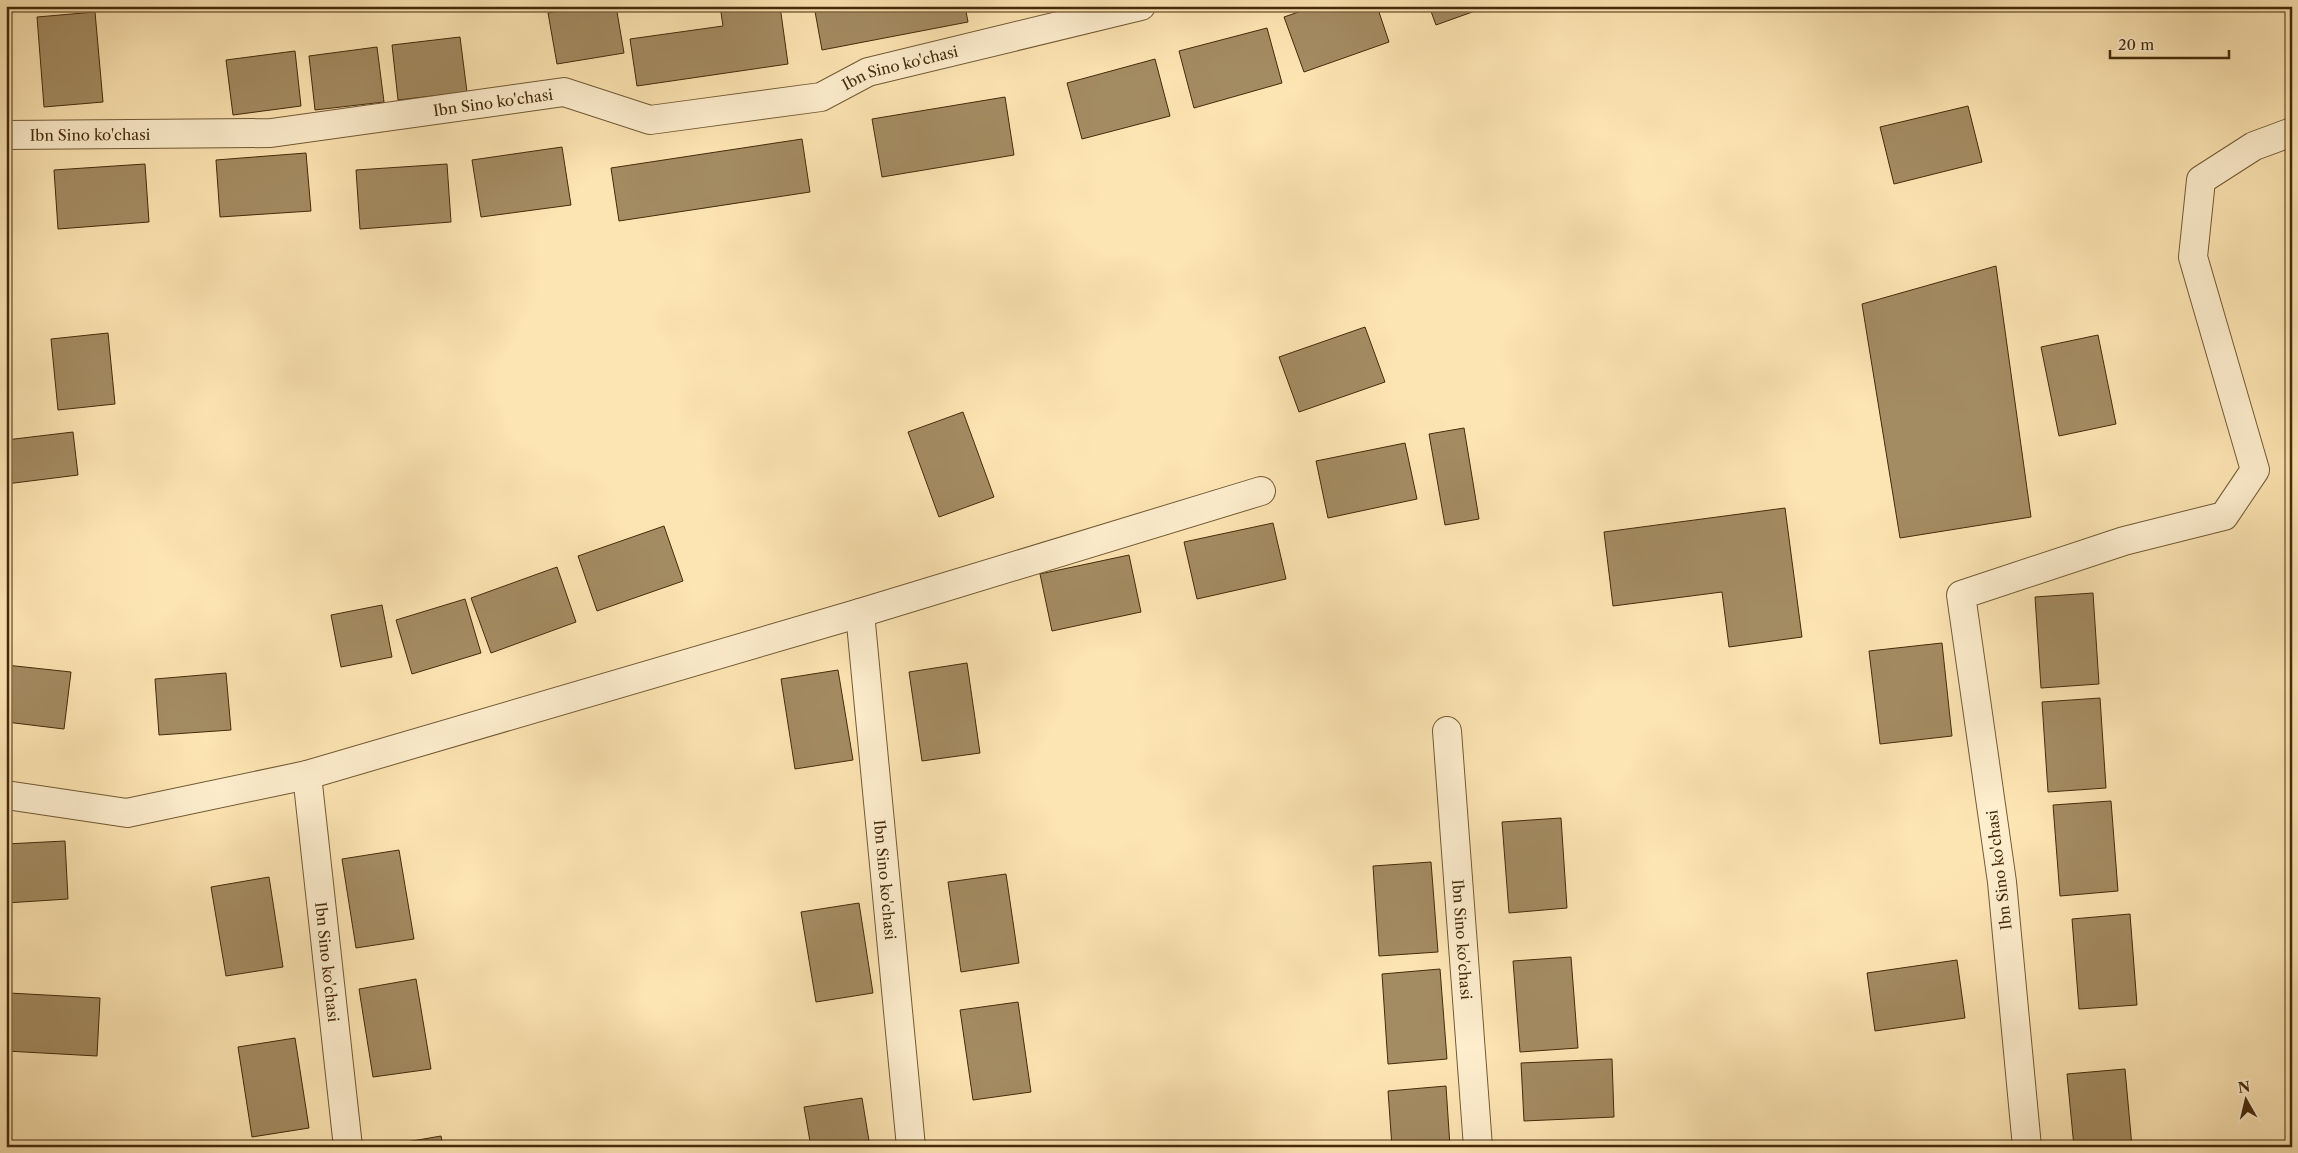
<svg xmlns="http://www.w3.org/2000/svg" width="2298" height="1153" viewBox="0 0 2298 1153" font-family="'Libre Caslon Text',serif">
	<rect width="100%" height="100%" fill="#fde5b3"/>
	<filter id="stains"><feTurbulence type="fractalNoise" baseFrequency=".004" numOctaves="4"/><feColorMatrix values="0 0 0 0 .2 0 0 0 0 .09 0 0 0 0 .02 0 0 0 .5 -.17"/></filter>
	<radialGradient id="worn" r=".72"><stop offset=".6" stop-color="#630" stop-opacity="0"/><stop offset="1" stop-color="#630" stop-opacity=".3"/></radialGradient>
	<path fill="#a48c62" stroke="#442b0a" d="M589,6H616L624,53L557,64L548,13Z
		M720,6H780L788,64L637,86L630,39L723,26Z
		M814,6H965L968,22L822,50Z
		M1316,6H1377L1389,42L1304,72L1284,17Z
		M1429,6H1489L1436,25Z
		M95,12L103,102L44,107L37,17Z
		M1267,28L1282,83L1194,108L1179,51Z
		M460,37L467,92L398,100L392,45Z
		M377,47L384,102L315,110L309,56Z
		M295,51L301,106L233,115L226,60Z
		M1155,59L1170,116L1082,139L1067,83Z
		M1005,97L1014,155L882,177L872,119Z
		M1968,106L1982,162L1894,184L1880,127Z
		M802,139L810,192L619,221L611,168Z
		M562,147L571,205L481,217L472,160Z
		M306,153L311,211L220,217L216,160Z
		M145,164L149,222L58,229L54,170Z
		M447,164L451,222L360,229L356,170Z
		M1996,266L2031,517L1900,538L1862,304Z
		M1365,327L1385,382L1299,412L1279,357Z
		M108,333L115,404L58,410L51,339Z
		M2098,335L2116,424L2059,436L2041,347Z
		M963,412L994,497L939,517L908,432Z
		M1464,428L1479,519L1445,525L1429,434Z
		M73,432L78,475L6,484V440Z
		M1405,443L1417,499L1328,518L1316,461Z
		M1785,508L1802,637L1729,647L1722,592L1613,606L1604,532Z
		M1273,523L1286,579L1197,599L1184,542Z
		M664,526L683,581L597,611L578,556Z
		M1129,555L1141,612L1052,631L1040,574Z
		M557,567L576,622L491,653L471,598Z
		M2093,593L2099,684L2041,688L2035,597Z
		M465,599L481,653L412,674L396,620Z
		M382,605L392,657L341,667L331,615Z
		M1942,643L1952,736L1880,744L1869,651Z
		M967,663L980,753L922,761L909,672Z
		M6,665L71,672L64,729L6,722Z
		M838,670L853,760L795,769L781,679Z
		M226,673L231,730L159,735L155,679Z
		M2100,698L2106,788L2048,792L2042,702Z
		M2111,801L2118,891L2060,896L2053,805Z
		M1561,818L1567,908L1509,913L1502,822Z
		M65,841L68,899L6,903V844Z
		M399,850L414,939L356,948L342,859Z
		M1431,862L1438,952L1379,956L1373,866Z
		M1006,874L1019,963L961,972L948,882Z
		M269,877L283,967L226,976L211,887Z
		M859,903L873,993L816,1002L801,912Z
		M2130,914L2137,1005L2079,1009L2072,919Z
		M1571,957L1578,1048L1520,1052L1513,961Z
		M1957,960L1965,1018L1875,1031L1867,973Z
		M1440,969L1447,1059L1388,1064L1382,974Z
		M416,979L431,1069L373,1077L359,989Z
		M9,993L100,998L97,1056L6,1051Z
		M1018,1002L1031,1092L973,1100L960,1010Z
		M295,1038L309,1128L252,1137L238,1047Z
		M1612,1059L1614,1117L1524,1121L1521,1063Z
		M2125,1069L2132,1147H2074L2067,1074Z
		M1446,1086L1450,1147H1392L1388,1091Z
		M862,1098L870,1147H811L804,1107Z
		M441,1136L443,1147H384L383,1146Z"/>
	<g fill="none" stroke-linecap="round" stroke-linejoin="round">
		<g stroke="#725a34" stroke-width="30">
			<g id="minor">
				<path id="s1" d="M6,135L271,133L564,92L650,120L821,97L868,72L1141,6"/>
				<path id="s2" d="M860,613L911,1147"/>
				<path id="s3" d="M1447,731L1478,1147"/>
				<path id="s4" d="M307,775L348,1147"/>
				<path d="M6,795L127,813L307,775L860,613L1261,491"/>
				<path d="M2027,1147L2002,882L1961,595L2124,541L2224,516L2255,470L2193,257L2201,180L2254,146L2292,132"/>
			</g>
		</g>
		<use href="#minor" stroke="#feeece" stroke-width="28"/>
	</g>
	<g text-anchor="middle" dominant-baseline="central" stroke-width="4.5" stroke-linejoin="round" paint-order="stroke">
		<g font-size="15" fill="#442b0a" stroke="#feeece">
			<text stroke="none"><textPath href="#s1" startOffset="909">Ibn Sino ko'chasi</textPath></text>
			<text stroke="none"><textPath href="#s1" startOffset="489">Ibn Sino ko'chasi</textPath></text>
			<text stroke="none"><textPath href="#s1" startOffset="84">Ibn Sino ko'chasi</textPath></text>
			<text transform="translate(1999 870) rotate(-97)">Ibn Sino ko'chasi</text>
			<text stroke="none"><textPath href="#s2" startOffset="268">Ibn Sino ko'chasi</textPath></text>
			<text stroke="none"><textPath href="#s3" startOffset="209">Ibn Sino ko'chasi</textPath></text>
			<text stroke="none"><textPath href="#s4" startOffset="188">Ibn Sino ko'chasi</textPath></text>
		</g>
	</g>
	<rect width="2298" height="1153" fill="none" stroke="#fde5b3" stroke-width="25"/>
	<rect x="8" y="8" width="2283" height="1138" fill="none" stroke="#442b0a" stroke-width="2.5"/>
	<rect x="12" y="12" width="2273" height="1128" fill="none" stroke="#442b0a"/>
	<g transform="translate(2246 1100) rotate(352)" stroke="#feeece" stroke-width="4" paint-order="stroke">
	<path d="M0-4L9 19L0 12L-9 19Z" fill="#442b0a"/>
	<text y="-8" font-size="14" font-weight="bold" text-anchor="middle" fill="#442b0a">N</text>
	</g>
	<path d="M2110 50v8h119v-8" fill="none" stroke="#442b0a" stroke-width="2.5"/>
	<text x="2118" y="50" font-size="15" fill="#442b0a" stroke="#feeece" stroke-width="4" paint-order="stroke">20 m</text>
	<rect width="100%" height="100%" filter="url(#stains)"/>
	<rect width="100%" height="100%" fill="url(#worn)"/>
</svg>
